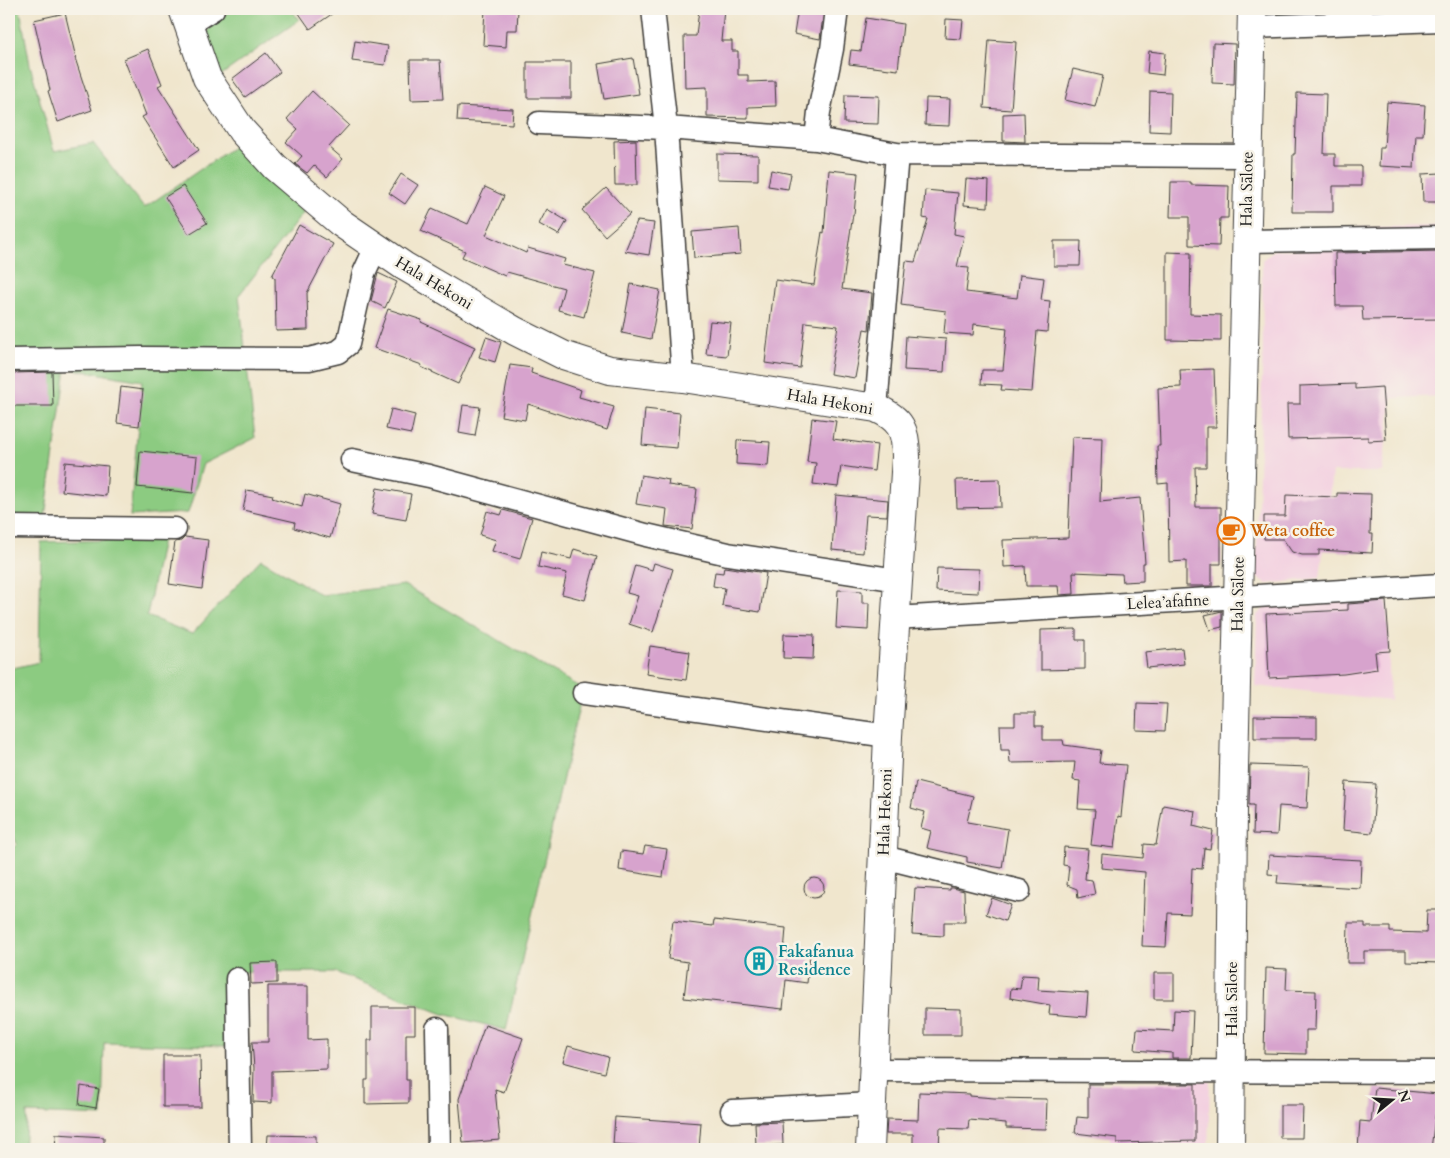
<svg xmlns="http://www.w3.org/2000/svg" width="1450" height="1158" viewBox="0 0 1450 1158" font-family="Cardo,serif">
	<rect width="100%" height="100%" fill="#f7f3e8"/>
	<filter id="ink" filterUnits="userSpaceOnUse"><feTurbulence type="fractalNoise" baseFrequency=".02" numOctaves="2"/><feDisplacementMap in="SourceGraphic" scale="10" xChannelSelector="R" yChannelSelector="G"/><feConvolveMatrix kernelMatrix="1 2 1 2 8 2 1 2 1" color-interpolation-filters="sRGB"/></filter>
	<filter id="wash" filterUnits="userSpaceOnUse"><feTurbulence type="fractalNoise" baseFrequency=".0096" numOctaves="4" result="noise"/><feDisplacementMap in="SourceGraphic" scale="20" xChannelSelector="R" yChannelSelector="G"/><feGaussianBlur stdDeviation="1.12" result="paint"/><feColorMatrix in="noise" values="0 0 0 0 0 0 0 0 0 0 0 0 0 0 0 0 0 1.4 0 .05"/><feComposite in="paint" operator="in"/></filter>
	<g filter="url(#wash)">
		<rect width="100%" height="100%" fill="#f0e6cd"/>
		<path fill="#f3cfe0" d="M1441,226V396L1392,398L1382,472H1332L1320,578L1266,584L1256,576L1263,346L1262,260L1274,250L1323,249L1322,228Z
			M1387,597L1390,700L1255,686L1257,615L1272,602Z
			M1210,1081L1208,1149H1110V1082Z"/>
		<path fill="#8ccb81" stroke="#54744e" d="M9,9H20L30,65L54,151L93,143L144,208L236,145L304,212L239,295L255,438L203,464L188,513L130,516L142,381L66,368L45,517H9Z
			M233,9H291L299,20L217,78L204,38L212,23Z
			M1273,9H1441V12L1279,17Z
			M162,539L147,616L192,634L261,559L321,595L404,585L581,688V698L506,1030L443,1014L335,972H225L227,1046L104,1043L102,1116L27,1113L24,1149H9V852L17,844L9,826V669L39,662L41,542Z"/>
		<g id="blocks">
			<path fill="#d7a3cd" d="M296,9H339L310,29Z
				M485,9H518L517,30H507L506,47L483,45Z
				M699,9H724L721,41H732V51H738V75H748V82L775,81L776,106L748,107V118L707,117V87L685,88L684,36H696Z
				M798,9H824L820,39L794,34Z
				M65,13L76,58H75L92,110L58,122L48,91L50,90L34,20Z
				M866,18L903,24L898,70L849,64L851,50L861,51Z
				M946,19L963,20L961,39L945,38Z
				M989,40L1016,42L1011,110L984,108Z
				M355,41L388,46L385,65L352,61Z
				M1213,43L1235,44L1234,84L1212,83Z
				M148,49L162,84L158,86L199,150L174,167L142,117L146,115L124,59Z
				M1149,51L1165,53L1163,75L1147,73Z
				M266,53L280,72L245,97L232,79Z
				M633,58L639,94L604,99L598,64Z
				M410,60H440L443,99L411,100Z
				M527,62H571V98H527Z
				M1073,69L1103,76L1095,107L1065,100Z
				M312,91L349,125L329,147L343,159L327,177L314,165L307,173L295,164L302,156L286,142L298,129L287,119Z
				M1150,91L1171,92L1170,132L1149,131Z
				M1297,93L1326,94L1324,154H1335V166H1361V186H1333V212H1292L1293,154H1295Z
				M845,95L879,96L878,124L844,123Z
				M926,98L950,99L949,126L925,125Z
				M1387,102L1425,105L1423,135H1416L1414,168L1379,166L1380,148H1384Z
				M458,106L513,109L512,124L457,121Z
				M1024,113L1025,142L1003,141V114Z
				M636,140L637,185H615L614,141Z
				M717,154L758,155V180L717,179Z
				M771,170L791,174L788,189L768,186Z
				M829,170L858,173L854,214H853L842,289L872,293L869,330L864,329L855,378L830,374L838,326L805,322L800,368L765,363L775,280L814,285L822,232L824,233Z
				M1441,173V202H1423L1422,174Z
				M401,174L418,185L405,204L389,193Z
				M966,179L989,181L988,207L964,205Z
				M1171,182H1191V185L1229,186L1228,218H1220L1219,246L1189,245V217H1170Z
				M183,186L207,223L189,234L165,197Z
				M485,187L504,196L486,235L526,253L528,248L565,259L563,265L595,273L584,317L558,310L564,288L507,272L505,276L462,257L465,251L421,231L432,208L468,224Z
				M606,188L630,214L605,236L582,210Z
				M925,190L958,193L954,234L964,236L957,267L969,268L966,292L1017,298L1020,275L1044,278L1041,300L1050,301L1047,332L1037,331L1032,392L1001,390L1002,385L981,384L982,370H1003L1007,328L974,324L973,335L944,333L946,311L901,305L906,261L915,262L928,219L923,218Z
				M547,209L567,221L559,235L539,224Z
				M637,221L654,223L649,255L625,251Z
				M299,225L333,244L307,293L308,330L276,331L275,278L272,276Z
				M739,228L741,254L694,258L692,232Z
				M1054,241H1081L1080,266H1054Z
				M1441,251V319L1363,320L1362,306H1336L1335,253Z
				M1167,252L1191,253L1190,314L1221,315V341L1167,340Z
				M378,273L397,282L385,308L371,301Z
				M631,284L660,290L651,339L622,333Z
				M388,309L422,320L421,322L475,347L458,384L421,367L422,365L374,348Z
				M710,321L731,323L727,356L706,354Z
				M906,336L946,339L944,372L904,370Z
				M486,337L501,342L495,362L479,357Z
				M510,365L532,368L531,373L581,390L579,397L614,407L607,430L528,404L525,420L501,416Z
				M1214,369L1216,427H1206V467H1195L1196,507H1221V564H1212V586H1186V561L1169,562L1168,483L1158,484L1157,446H1160L1158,388L1181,387L1180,370Z
				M52,372L53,406H12V373Z
				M1355,384V389L1382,387L1386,440L1368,441V437L1288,439L1287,404H1300V386Z
				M121,387L143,390L139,426L117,423Z
				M463,405L480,407L475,436L459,433Z
				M391,409L415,415L411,434L386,429Z
				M645,409L680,413L677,448L642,445Z
				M812,418L836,421L833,439L877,445L874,471L841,466L838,487L813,484L816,463L807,462Z
				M1072,437L1102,438L1100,502L1140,498L1145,563H1143V581L1123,582L1122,574L1073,572L1074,594L1059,595L1058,586H1026L1025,566L1004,567L1003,540L1068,538Z
				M737,440L770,442L768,466L736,464Z
				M140,451L197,457L193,493L137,487Z
				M65,462L108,466L106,496L62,491Z
				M641,475L669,480L668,485L697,489L692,529L665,526L667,509L636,504Z
				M1000,479L1001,507L957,508L956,480Z
				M377,488L411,494L406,520L372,514Z
				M247,490L273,495L272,498L302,507L305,494L340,504L330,538L294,528L295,522L243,510Z
				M1337,493L1371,494L1370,534H1373L1372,553L1319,550V555H1302L1292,552L1283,539H1264V516H1285L1286,495L1337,497Z
				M836,495L888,500L887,516L866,515L863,553L832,550Z
				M503,510L532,518L520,559L492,551L496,540L480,535L487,511L501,515Z
				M185,537L208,540L202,589L169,584L175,542L181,541Z
				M574,549L597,556L585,600L562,594L567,573L538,567L541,552L571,559Z
				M654,563L673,569L653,632L629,624L638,596L627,593L635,565L652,570Z
				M724,567L766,573L760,612L722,606L725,588L713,586L715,572L723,573Z
				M937,568L979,569L978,593L936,591Z
				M838,590L862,591V603H869L868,630L836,628Z
				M1386,601L1390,651L1375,652L1377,669L1344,674L1269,678L1266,614L1348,610V604Z
				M1222,611V627L1210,630L1205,615Z
				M1076,629V640H1085V669L1041,670V630Z
				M784,634L814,635L813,659L783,658Z
				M650,646L690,652L686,680L646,674Z
				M1182,648L1184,664L1147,668L1145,652Z
				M1137,703L1167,704L1165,731L1136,730Z
				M1015,713H1035V726H1043V740H1063L1064,745L1101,750L1099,763L1126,765L1121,817L1118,816L1114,848L1091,845L1095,810L1078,809L1080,781L1073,780L1075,762L1010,763L1009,750H1001L1000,725H1015Z
				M1254,716L1317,717V738H1254Z
				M1250,765L1309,767L1307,808L1279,806L1277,835L1253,834L1254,805H1249Z
				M916,782L973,796L967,822L1008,829L1002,868L967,862V857L927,848L931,831L921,828L925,812L911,808Z
				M1346,782L1376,784L1372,833L1343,830Z
				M1163,805L1195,811L1193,826L1213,831L1210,849L1204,848L1202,869L1192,868L1190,914L1168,913L1166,947L1142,946L1145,872L1101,868L1102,854L1143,858L1144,844L1156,845Z
				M645,846L667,849L663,877L619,870L621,851L643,854Z
				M1064,847L1088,849L1085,879L1092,880L1095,894L1078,898L1077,889L1067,885L1069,866L1063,865Z
				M1269,855L1361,860L1360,888L1277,883L1278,875L1268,874Z
				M804 888a10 10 0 1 1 20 0a10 10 0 1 1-20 0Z
				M915,888L950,890V888H952L964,891L965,922H944V936L912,934Z
				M992,898L1011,905L1005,921L986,914Z
				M1427,910H1441V963L1406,962V951H1364V963H1347L1348,923H1365V927H1390V932L1426,933Z
				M714,920L786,928L784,952L810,955L807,983L786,980L783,1009L684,998L688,962L668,959L673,921L713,926Z
				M277,962V983L251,984L250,963Z
				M1266,968L1287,969L1286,990L1316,991L1315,1030H1306V1054L1264,1053Z
				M1154,973H1174V999H1154Z
				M1022,975L1039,976L1038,990L1088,993L1086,1017L1049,1014L1050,1005L1010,998L1011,988L1020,989Z
				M268,986H308V1040L327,1039V1069L272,1071V1103L253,1102L254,1068L252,1042H268Z
				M372,1007H415V1034H406V1080H409V1103L365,1104V1080H368V1040H372Z
				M925,1008L961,1009V1035H925Z
				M1174,1010L1193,1011L1191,1058H1172V1053L1135,1050L1137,1029L1173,1031Z
				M485,1025L523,1038L504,1092L495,1089L500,1140L463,1143L459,1099Z
				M568,1046L608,1057L604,1073L563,1062Z
				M163,1055H200L201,1107H163Z
				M1088,1084H1195V1141L1117,1143V1138L1075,1133L1077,1117L1088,1118Z
				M81,1086L99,1089L96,1108L79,1105Z
				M1375,1088L1438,1094L1431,1149H1358L1360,1121L1371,1122Z
				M919,1092L970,1094V1096L994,1098L1047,1099L1046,1129L1006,1128V1123L969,1120L968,1129L940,1128L939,1149H913V1134H886L887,1119L918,1120Z
				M1280,1105H1303L1302,1138H1280Z
				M615,1117L701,1123L699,1149L613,1144Z
				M782,1122L783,1145L756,1146L755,1123Z
				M56,1134L104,1137V1149H55Z
				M268,1135L316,1136V1149H267Z"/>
		</g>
	</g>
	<g filter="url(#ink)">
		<use href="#blocks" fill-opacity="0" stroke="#3c3a37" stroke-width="1"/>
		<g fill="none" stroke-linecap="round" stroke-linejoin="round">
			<g stroke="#3c3a37" stroke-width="25">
				<path id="street" d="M653,9L666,128L683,378
					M187,25L213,9
					M1252,27L1441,20
					M539,123L666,128L816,139L897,154L1248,156
					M816,139L819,112L832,49L837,9
					M1246,241L1441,238
					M9,360L141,358L309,359L338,352L348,344L364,273L376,247
					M876,408L897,154
					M352,460L429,476L646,535L728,554L898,580
					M9,527L175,529
					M895,618L1441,585
					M584,693L888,736
					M883,857L1019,891
					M237,979L240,1149
					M437,1029L439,1149
					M875,1070L1441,1072
					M732,1111L872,1104"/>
			</g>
			<g stroke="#3c3a37" stroke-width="30">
				<path id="secondary" d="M183,9L207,78L242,131L275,167L341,223L404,266L515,331L563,355L610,370L683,378L876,408C901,419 906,430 906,457L888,736L870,1149
					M1230,1149L1233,810L1252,9"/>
			</g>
			<use href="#street" stroke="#fff" stroke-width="22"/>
			<use href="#secondary" stroke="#fff" stroke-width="28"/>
		</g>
	</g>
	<defs>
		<g id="cafe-ring" transform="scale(1.4375)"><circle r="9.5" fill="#f7f3e8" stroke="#e8710a" stroke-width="1.5"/><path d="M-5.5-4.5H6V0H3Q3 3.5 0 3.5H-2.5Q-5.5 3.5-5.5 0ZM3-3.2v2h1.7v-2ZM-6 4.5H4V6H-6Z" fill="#e8710a"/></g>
		<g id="building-ring" transform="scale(1.4375)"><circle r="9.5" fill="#f7f3e8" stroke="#0f9aa8" stroke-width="1.5"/><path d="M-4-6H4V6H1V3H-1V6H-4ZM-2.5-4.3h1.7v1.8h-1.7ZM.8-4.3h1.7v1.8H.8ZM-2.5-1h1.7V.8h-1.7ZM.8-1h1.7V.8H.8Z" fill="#0f9aa8"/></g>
	</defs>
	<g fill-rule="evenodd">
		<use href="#cafe-ring" x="1231" y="531"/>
		<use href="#building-ring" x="759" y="961"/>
	</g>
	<g text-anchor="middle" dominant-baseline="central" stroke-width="5" stroke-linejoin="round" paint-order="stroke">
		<g font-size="16" fill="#1c1c1c" stroke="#f7f3e8">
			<text transform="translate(1247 189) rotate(-89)">Hala Sālote</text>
			<text transform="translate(434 283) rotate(31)">Hala Hekoni</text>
			<text transform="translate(830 402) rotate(10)">Hala Hekoni</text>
			<text transform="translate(1238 594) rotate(-89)">Hala Sālote</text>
			<text transform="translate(1168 602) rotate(-3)">Lelea’afafine</text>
			<text transform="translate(885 812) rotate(-88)">Hala Hekoni</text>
			<text transform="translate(1232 999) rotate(-90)">Hala Sālote</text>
		</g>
		<g font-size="16" font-weight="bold" fill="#c56008" stroke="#f7f3e8" text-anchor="start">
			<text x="1250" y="531">Weta coffee</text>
		</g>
		<g font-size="16" font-weight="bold" fill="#0d838f" stroke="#f7f3e8" text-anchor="start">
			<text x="778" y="952">Fakafanua<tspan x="778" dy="18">Residence</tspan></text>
		</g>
	</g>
	<rect width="1450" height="1158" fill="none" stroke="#f7f3e8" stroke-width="30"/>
	<g transform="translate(1392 1100) rotate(72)" stroke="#f7f3e8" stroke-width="4" paint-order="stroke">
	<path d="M0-4L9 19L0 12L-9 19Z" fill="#1c1c1c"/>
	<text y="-8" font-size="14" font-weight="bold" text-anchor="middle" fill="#1c1c1c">N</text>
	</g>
</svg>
